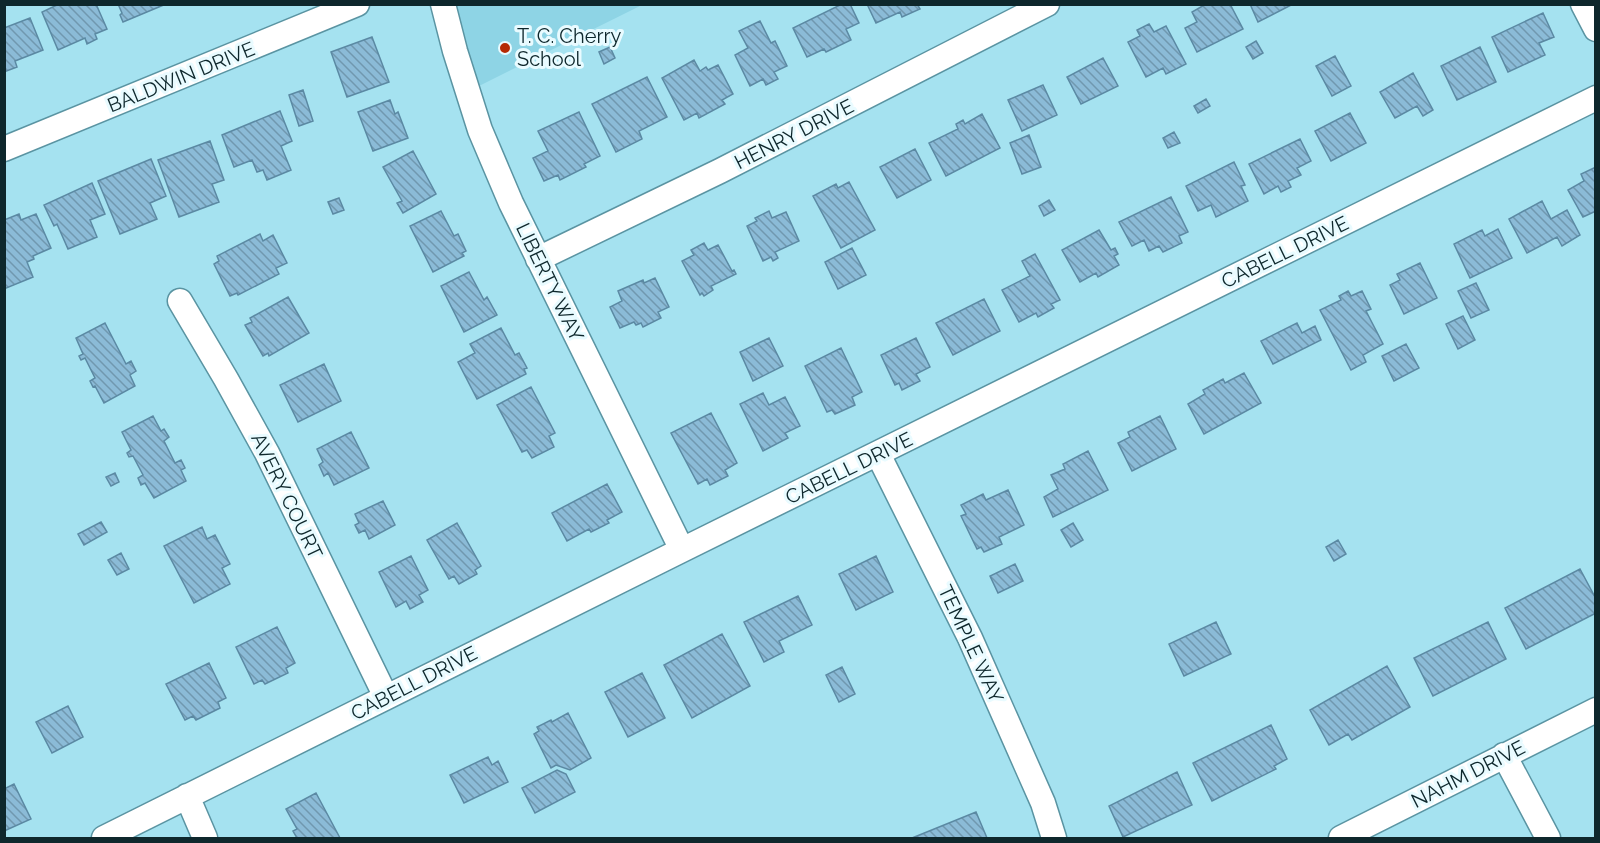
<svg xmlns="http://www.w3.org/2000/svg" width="1600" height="843" viewBox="0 0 1600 843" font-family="Raleway,sans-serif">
	<defs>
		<pattern id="building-back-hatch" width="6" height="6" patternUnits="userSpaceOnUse" patternTransform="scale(1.5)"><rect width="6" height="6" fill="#8bbbd7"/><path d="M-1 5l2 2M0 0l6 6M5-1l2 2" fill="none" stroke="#7098af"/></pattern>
	</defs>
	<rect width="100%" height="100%" fill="#a5e2f0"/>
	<path fill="#8ed4e5" d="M444,4L642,5L467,92Z"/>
	<path fill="url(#building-back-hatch)" stroke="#5b89a3" stroke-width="1.5" d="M59,4H96L107,29L95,34L97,39L87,44L85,38L58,50L42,12Z
		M118,4H166L123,22L120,15L122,13Z
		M842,4H850L859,23L846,29L851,40L826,52L824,49L807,57L793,28Z
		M867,4H917L920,9L902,17L900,12L876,23Z
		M1206,4H1230L1243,29L1197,52L1185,28L1197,22L1192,12Z
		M1250,4H1293L1258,22Z
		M1543,13L1554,37L1539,43L1545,55L1508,72L1492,37Z
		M30,18L43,50L15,61L17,67L4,72V28Z
		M760,21L771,43L775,41L787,66L774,72L778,79L766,85L763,79L750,86L735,55L748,48L739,31Z
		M1149,24L1154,32L1166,26L1186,64L1166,74L1163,68L1146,77L1128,42L1140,36L1137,30Z
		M372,37L389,82L347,97L331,52Z
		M1256,41L1263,53L1253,59L1246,47Z
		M610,47L615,58L604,64L599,52Z
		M1480,47L1496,82L1457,100L1441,66Z
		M1335,56L1351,86L1332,96L1316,66Z
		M1103,58L1118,86L1081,104L1067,77Z
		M694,60L700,71L706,67L708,70L718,65L733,94L722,100L725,104L699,118L697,113L684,120L662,78Z
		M1413,73L1433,110L1423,116L1417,106L1395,118L1380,92Z
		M647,77L667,117L639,131L642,139L616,152L592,104Z
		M1043,85L1057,115L1022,131L1008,100Z
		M303,90L313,121L299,126L289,95Z
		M1206,99L1210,106L1198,113L1194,106Z
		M390,100L395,114L398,112L408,138L373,151L358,112Z
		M280,111L292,141L281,146L291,170L267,180L263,170L257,172L252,160L234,167L222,135Z
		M579,112L600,156L584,164L586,167L560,180L558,175L544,181L533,158L548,151L538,131Z
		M1350,113L1366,143L1331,161L1315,131Z
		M982,114L1000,148L946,176L929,143L958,129L956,124L963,120L965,124Z
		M1174,132L1180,143L1168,148L1163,138Z
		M1029,135L1041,167L1022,174L1010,143Z
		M1300,139L1311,161L1297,168L1301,175L1288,181L1291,187L1281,192L1278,186L1264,194L1249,164Z
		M210,141L224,180L212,184L219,202L179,217L158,160Z
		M915,149L931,180L897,198L880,167Z
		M413,151L436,194L403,213L397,203L402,201L383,167Z
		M151,159L166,196L150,203L157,219L120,234L98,181Z
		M1234,162L1245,185L1241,186L1248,201L1216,217L1211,205L1198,211L1186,186Z
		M1596,167V211L1583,217L1568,190L1584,181L1581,174Z
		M849,182L875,230L841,248L813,196L836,184L838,188Z
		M92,183L105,214L90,220L97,237L68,249L57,224L54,226L44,205Z
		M1171,197L1188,232L1179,236L1182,243L1163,252L1159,246L1149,251L1144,240L1132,246L1119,222Z
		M339,198L344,210L333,214L328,202Z
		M1049,200L1055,210L1044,216L1039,206Z
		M1542,201L1551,219L1567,210L1580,235L1562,246L1557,237L1527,253L1509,219Z
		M441,211L454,236L458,234L466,251L462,253L464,256L433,272L410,226Z
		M769,211L772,218L786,212L799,241L775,252L778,258L773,261L771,257L763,261L747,226L757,221L755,218Z
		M19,214L21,220L36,214L51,248L33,256L34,259L27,262L33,277L4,289V220Z
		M1498,229L1512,258L1470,278L1454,244L1482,230L1485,236Z
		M1099,230L1111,250L1115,248L1118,254L1114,256L1119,265L1098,277L1096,273L1080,282L1062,250Z
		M260,234L263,241L273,235L287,263L276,268L279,274L238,295L237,293L230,296L214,264L219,261L217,256Z
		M704,243L708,250L718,245L732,271L734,270L736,274L711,286L713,290L704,296L702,293L700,295L682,261L694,255L691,250Z
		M852,248L866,275L838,289L825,262Z
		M1035,254L1060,300L1051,304L1054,308L1038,317L1036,313L1019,322L1002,290L1030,276L1022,261Z
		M1420,263L1437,298L1404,314L1390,285L1400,280L1397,274Z
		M469,272L484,300L487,297L497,315L464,332L441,286Z
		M655,278L669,307L658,312L661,318L643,327L641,323L636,325L634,322L620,328L610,307L622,301L618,291L643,280L644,283Z
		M1476,283L1489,310L1471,318L1458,291Z
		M1348,291L1351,296L1362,291L1371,309L1366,311L1383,344L1363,355L1366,362L1351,370L1320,310L1341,300L1339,296Z
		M288,297L309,333L269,356L268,353L263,356L245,325L252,322L250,318Z
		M984,299L1000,331L953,355L936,323Z
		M1463,316L1475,340L1458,349L1446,324Z
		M105,323L126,364L131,361L136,371L130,375L135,386L104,403L95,386L93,387L90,381L95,378L85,358L81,360L79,356L83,354L76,338Z
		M1297,323L1302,333L1315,326L1321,340L1273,364L1261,341Z
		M501,328L515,355L519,353L527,368L524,369L526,374L477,399L458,362L475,353L470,344Z
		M769,338L783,366L753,381L740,352Z
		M916,338L930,367L916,374L920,381L902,390L899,383L895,385L881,355Z
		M1406,344L1419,368L1394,381L1382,356Z
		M841,348L862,392L852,397L855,405L835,414L832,410L827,412L805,366Z
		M324,364L341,401L298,422L280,385Z
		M1244,373L1261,403L1204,434L1188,404L1205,394L1203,390L1223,379L1225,383Z
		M531,387L555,433L549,436L554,447L532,458L527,450L522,452L497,405Z
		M763,393L769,405L785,397L800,426L785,433L788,438L763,451L740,404Z
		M711,413L737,463L725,470L728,476L710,485L707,479L698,484L671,433Z
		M153,416L161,431L164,429L169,437L164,441L175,463L181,460L185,468L181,470L186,481L154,498L145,483L141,485L138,478L143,475L133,456L129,457L127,453L131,450L122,432Z
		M1160,416L1176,449L1132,471L1118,443L1130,437L1128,432Z
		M351,432L369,468L334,485L328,473L324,476L319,465L323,462L317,449Z
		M1088,451L1108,490L1053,517L1044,497L1058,489L1051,475L1065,469L1063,464Z
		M115,473L119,482L111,486L106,477Z
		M607,484L622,512L607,520L609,523L591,532L589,529L567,541L552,513Z
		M1008,490L1024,525L999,537L1002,544L984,552L981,547L977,549L961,516L966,514L961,505L983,494L986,500Z
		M383,501L395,525L369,539L365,530L359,533L355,525L359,523L355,514Z
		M101,522L107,532L84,545L78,534Z
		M457,523L481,566L475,570L477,574L459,584L454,576L449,579L427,540Z
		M1073,523L1083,540L1071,547L1061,530Z
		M202,527L207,539L215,535L230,564L222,568L230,584L194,603L164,546Z
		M1338,540L1346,554L1334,561L1326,547Z
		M121,553L129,569L117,575L108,560Z
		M411,556L428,590L419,595L423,602L410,609L406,601L396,607L379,572Z
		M876,556L893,592L856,610L839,574Z
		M1015,564L1023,581L998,593L990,576Z
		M1580,569L1596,599V613L1526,649L1505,608Z
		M798,596L812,625L779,641L784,652L764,662L744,622Z
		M1216,622L1231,654L1184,676L1169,644Z
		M1488,622L1506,659L1433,696L1414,658Z
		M277,627L295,663L286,668L288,673L265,684L262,680L254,684L236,647Z
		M722,634L750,686L692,718L664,665Z
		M209,663L226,698L218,702L220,708L196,720L193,716L185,720L166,684Z
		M1387,666L1410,707L1352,740L1348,734L1329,745L1310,710Z
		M842,667L855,694L839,702L826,675Z
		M642,673L665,718L628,737L605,692Z
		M68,706L83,737L52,753L36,722Z
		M568,713L591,758L570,770L556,765L551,768L534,734L539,731L537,727L551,720L552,722Z
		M1271,725L1287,759L1274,766L1276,769L1212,801L1193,763Z
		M488,757L492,765L498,761L508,782L464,803L450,775Z
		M557,770L566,774L575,792L535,813L522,788Z
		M1177,772L1192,805L1123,837L1109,806Z
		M14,784L31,819L4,831V789Z
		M316,793L340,838H297L293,831L297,829L286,809Z
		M976,812L987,838H912Z"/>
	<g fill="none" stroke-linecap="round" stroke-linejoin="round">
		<g stroke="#5a94a2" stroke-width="27">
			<path id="minor" d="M443,4L455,51L480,130L511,203L682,550
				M1583,4L1596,29
				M4,149L357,4
				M538,259L720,171L1047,4
				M180,301L226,379L267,453L386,697
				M878,454L970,638L1043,803L1054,838
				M1504,755L1548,838
				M187,796L205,838
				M104,838L682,550L1596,98
				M1341,838L1596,710"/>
		</g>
		<use href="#minor" stroke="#fff" stroke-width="24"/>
	</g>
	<circle fill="#b52a05" stroke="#e9fbff" stroke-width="2" cx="505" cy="48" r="6"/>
	<g text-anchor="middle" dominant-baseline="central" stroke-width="6" stroke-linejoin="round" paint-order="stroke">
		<g font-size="20" fill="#0e272c" stroke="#e9fbff" text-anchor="start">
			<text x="517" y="36">T. C. Cherry<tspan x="517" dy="23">School</tspan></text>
		</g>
		<g font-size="20" fill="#0e272c" stroke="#e9fbff">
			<text transform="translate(181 77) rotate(-22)">BALDWIN DRIVE</text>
			<text transform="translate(794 134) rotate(-27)">HENRY DRIVE</text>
			<text transform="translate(1285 252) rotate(-26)">CABELL DRIVE</text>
			<text transform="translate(550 282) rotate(64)">LIBERTY WAY</text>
			<text transform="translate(849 468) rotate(-26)">CABELL DRIVE</text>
			<text transform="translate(287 496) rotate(64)">AVERY COURT</text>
			<text transform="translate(971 644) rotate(65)">TEMPLE WAY</text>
			<text transform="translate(414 683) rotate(-27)">CABELL DRIVE</text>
			<text transform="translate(1468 774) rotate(-27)">NAHM DRIVE</text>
		</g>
	</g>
	<rect width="1600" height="843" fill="none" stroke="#0e272c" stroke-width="12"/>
</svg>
